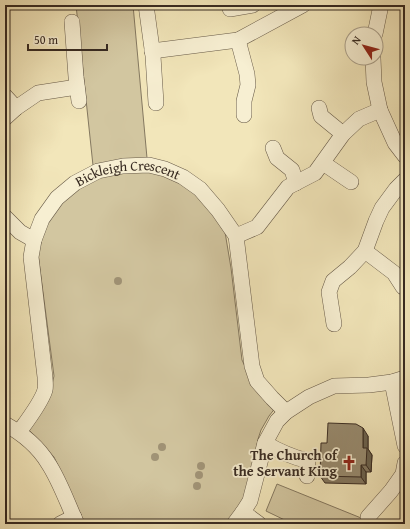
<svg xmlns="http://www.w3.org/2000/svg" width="410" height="529" viewBox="0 0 410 529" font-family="'Gentium Book Plus',serif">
	<rect width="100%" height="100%" fill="#f2e6ba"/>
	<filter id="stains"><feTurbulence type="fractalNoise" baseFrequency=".005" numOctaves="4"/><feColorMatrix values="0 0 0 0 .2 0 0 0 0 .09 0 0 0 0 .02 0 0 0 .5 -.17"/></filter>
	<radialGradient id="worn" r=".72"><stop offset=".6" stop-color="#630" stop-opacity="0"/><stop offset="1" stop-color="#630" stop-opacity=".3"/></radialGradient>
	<path fill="#d2c6a0" stroke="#847860" d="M76,5H133L148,169L197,191L225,232L231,268L242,360L250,377L276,407L269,416L261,430L258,439L249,492L228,524H85L54,457L28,429L48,401L54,376L38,254L46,213L94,175Z
		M277,484L376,524H293L266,511Z"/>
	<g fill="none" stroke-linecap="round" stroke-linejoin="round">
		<g stroke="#665947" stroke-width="16">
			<g id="minor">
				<path d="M146,5L153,56L156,103"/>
				<path d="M230,9L253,5"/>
				<path d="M72,22L76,77L79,101"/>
				<path d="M375,34L381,5"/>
				<path d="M238,40L247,74L248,85L244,101V115"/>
				<path d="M152,51L238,40L303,5"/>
				<path d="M373,58L374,82L380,110L395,143L405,156"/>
				<path d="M5,96L16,108"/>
				<path d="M319,108L321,116L343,134"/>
				<path d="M5,118L16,108L38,93L77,87"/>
				<path d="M273,148L277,158L292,170L296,183"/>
				<path d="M323,163L351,182"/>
				<path d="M5,217L20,232L34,240"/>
				<path d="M236,236L257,227L288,187L315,173L343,134L359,119L380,110"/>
				<path d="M365,251L394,273L403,287"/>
				<path d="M334,324L329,292L333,281L350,267L365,251L376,221L382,208L396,189L405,180"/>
				<path d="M392,382L405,446"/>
				<path d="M5,424C23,434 37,445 48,463C60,481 68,505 77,524"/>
				<path id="s1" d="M19,432C27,421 41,403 45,390C46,386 45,381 45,377L31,257L34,240L42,219L57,198L75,183L98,171L123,166L149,165L165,169L183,177L200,189L218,210L236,236L252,366L257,381L272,398L286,412"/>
				<path d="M265,443C280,452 292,457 308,461L307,476"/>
				<path d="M243,512L259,524"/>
				<path d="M368,517L391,491L403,474L405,463"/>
				<path d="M60,524L74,517"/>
				<path d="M234,524L243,512L250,501L265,443L277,421L286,412L309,397L334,386L369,385L392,382L405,378"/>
			</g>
		</g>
		<use href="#minor" stroke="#f7efd2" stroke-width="15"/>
	</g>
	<g fill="#a19477">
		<circle cx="118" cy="281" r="4"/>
		<circle cx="162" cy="447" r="4"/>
		<circle cx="155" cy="457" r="4"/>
		<circle cx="201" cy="466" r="4"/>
		<circle cx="199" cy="475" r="4"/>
		<circle cx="197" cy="486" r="4"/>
	</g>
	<path fill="#837861" stroke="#372a21" d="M368,436V449L372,455L371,472H366V484L325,483L320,476L327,443Z"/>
	<path fill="#6a624f" stroke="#372a21" d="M363,428L368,436V449L372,455L371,472L366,465L363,448Z
		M361,465L366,472V484L361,477Z"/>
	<path fill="#988c71" stroke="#372a21" d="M328,423L356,424L363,428V448H367L366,465H361V477L320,476L321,443H327Z"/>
	<defs>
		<g id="church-bare" transform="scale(1.2)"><path d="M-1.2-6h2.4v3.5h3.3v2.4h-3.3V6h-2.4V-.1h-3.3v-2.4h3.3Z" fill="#8f2418" stroke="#f7efd2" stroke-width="2.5" paint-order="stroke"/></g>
	</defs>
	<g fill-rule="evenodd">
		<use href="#church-bare" x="349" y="463"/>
	</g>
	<g text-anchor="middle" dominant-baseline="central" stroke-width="3.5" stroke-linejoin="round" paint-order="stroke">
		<g font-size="14" fill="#372a21" stroke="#f7efd2">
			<text stroke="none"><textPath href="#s1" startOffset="328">Bickleigh Crescent</textPath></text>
		</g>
		<g font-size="14" font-weight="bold" fill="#372a21" stroke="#f7efd2" text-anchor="end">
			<text x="337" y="455">The Church of<tspan x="337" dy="16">the Servant King</tspan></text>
		</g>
	</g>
	<rect width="410" height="529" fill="none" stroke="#f2e6ba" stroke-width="20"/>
	<rect x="6" y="6" width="398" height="517" fill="none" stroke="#372a21" stroke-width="2"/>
	<rect x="10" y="10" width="390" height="509" fill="none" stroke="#372a21"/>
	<g transform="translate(364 46) rotate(306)"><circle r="19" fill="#f7efd2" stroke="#aaa08b"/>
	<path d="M0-3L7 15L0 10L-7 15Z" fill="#8f2418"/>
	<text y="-6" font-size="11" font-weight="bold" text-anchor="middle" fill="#372a21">N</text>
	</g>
	<path d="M28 44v6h79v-6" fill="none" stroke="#372a21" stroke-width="2"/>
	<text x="34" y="44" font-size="12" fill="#372a21" stroke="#f7efd2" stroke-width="3" paint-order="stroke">50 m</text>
	<rect width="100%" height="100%" filter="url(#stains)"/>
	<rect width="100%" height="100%" fill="url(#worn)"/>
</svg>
